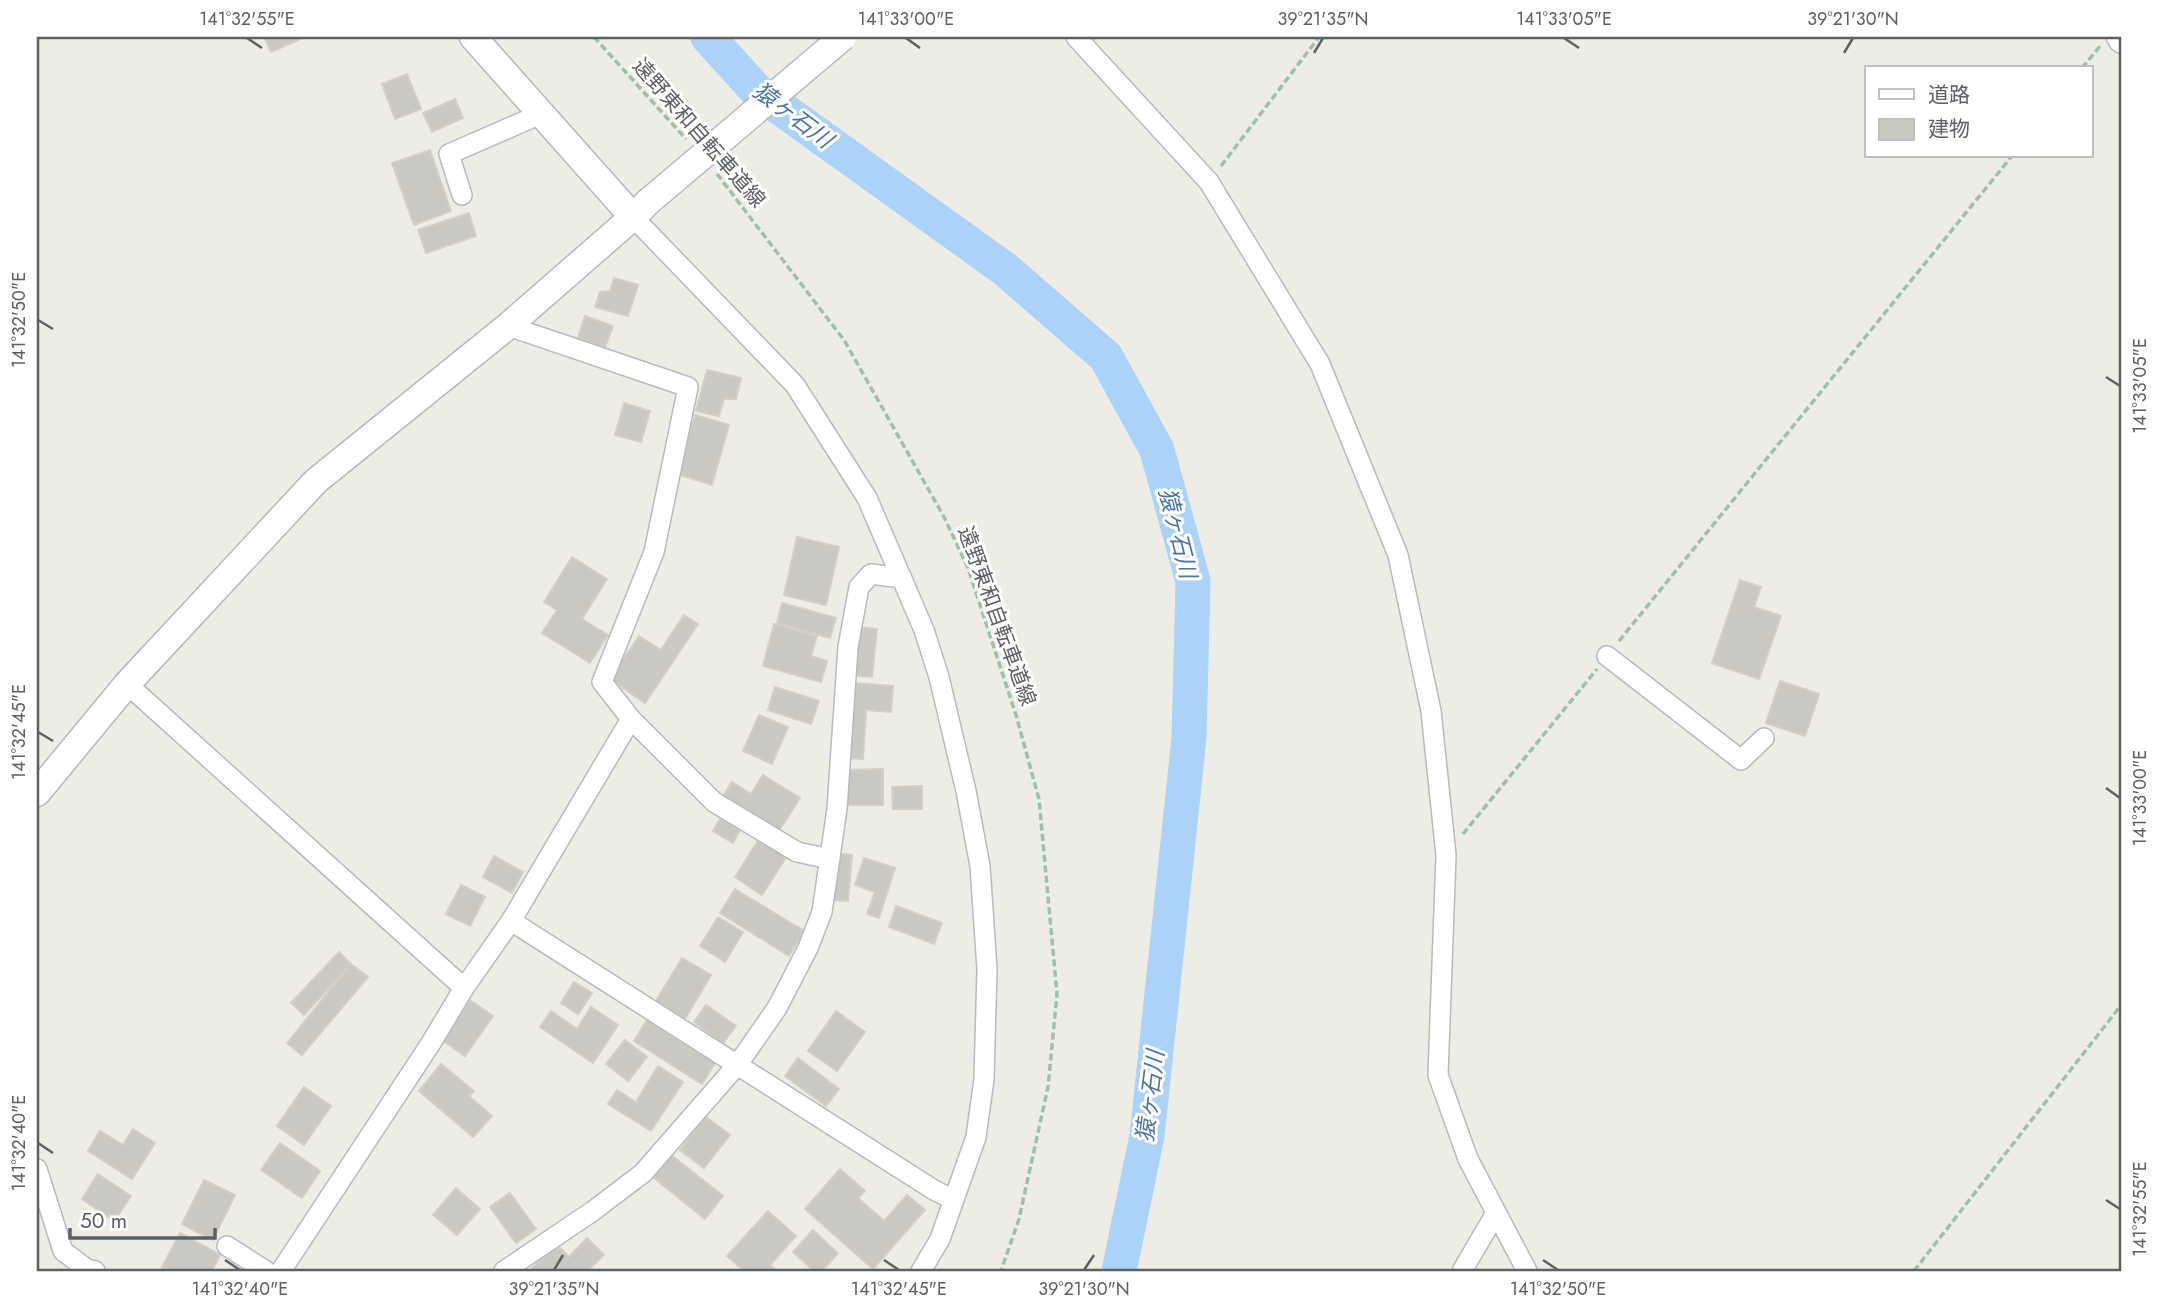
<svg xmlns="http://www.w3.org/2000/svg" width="2159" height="1308" viewBox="0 0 2159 1308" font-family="Jost,'Noto Sans JP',sans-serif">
	<rect width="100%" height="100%" fill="#eeede5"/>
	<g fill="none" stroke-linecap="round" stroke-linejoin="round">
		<path stroke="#abd2f8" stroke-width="35" d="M708,37L757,91L1006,270L1106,357L1157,450L1193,581L1189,738L1147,1136L1119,1271"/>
	</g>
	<path fill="#cac8c2" stroke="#d2cfc4" stroke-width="2" d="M264,37H305L271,52Z
		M407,74L421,109L395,119L382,84Z
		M455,99L463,118L432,132L423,113Z
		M430,150L451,211L414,225L392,163Z
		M469,213L476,236L426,253L418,230Z
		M614,278L638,285L628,316L595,307L600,292L610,291Z
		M585,316L613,326L605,347L578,338Z
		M707,370L741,378L736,399H724L719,416L696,411Z
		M624,403L650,411L641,442L615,435Z
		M695,415L729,425L712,485L677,474Z
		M797,537L839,547L826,605L784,595Z
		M572,557L607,579L582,619L608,635L590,663L542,633L557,610L544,602Z
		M1740,580L1761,587L1754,607L1781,616L1759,679L1712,663Z
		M782,603L836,618L830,638L777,623Z
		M684,615L698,624L645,703L610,679L639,636L661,650Z
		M774,624L817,636L811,656L827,661L821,682L763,666Z
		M856,627L877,629L872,677L851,675Z
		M1780,681L1819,694L1805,736L1766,723Z
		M852,683L893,686L891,712L866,710L863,759L847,758Z
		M775,687L819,701L811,724L768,710Z
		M759,715L788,727L772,764L743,751Z
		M883,769V805H845V770Z
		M763,775L800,798L778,832L723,796L732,782L751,794Z
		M922,786V809H893L892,787Z
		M721,817L741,828L733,843L713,831Z
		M759,839L787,856L762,895L735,877Z
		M836,853L852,855L848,901L832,900Z
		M494,856L523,872L512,893L483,877Z
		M864,858L895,868L879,918L867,914L875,892L855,885Z
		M461,885L485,897L470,926L446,914Z
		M735,889L804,931L789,956L720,913Z
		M896,906L942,923L934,944L889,927Z
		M718,917L743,932L725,962L700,946Z
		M339,952L351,964L304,1015L291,1003Z
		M682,958L711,975L685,1019L656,1001Z
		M351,964L368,977L302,1055L287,1043Z
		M574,982L592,993L578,1014L561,1003Z
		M470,1000L493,1016L465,1056L442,1040Z
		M706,1005L736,1026L723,1043L694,1022Z
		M591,1007L618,1025L593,1063L540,1027L551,1011L577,1029Z
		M836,1011L865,1032L837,1071L808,1051Z
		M647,1020L715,1063L702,1084L634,1041Z
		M625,1040L647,1057L628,1081L606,1064Z
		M798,1058L839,1089L826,1106L785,1076Z
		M441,1064L474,1091L469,1096L492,1116L473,1137L419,1091Z
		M658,1066L683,1082L651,1131L608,1104L617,1090L636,1102Z
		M304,1087L331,1106L304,1145L277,1126Z
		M706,1117L730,1135L704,1168L680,1150Z
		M133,1129L155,1143L132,1179L88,1151L100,1131L123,1145Z
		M280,1143L320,1171L302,1198L261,1170Z
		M671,1155L723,1196L705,1219L653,1177Z
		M840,1169L865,1191L858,1198L884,1221L907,1195L925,1210L873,1269L805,1209Z
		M98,1174L131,1196L114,1221L82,1199Z
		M204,1180L235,1195L213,1240L182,1224Z
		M456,1188L480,1209L457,1235L433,1215Z
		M510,1193L536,1229L516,1243L490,1207Z
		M768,1211L796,1236L770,1265L777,1271H744L727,1256Z
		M813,1230L838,1253L822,1271H814L793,1252Z
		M180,1233L220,1255L212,1271H171L162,1267Z
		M587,1238L604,1255L587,1271H536L532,1268L556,1244L569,1257Z"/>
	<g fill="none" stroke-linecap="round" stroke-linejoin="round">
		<g stroke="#b7babe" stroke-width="22">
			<path id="street" d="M1076,37L1209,182L1320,364L1398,555L1431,711L1446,855L1438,1075L1468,1159L1527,1271
				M462,195L449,154L541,114
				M633,217L795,385L867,498L924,630L939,677L966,791L980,866L987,969L984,1079L976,1137L940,1239L921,1271
				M1607,656L1741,760L1764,738
				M127,684L464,988
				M631,719L714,802L797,852L830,859
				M511,921L934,1190L954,1200
				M37,1169L63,1251L87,1269L95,1271
				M227,1246L266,1271
				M281,1271L431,1043L464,988L511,921L631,719L602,682L654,552L688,387L508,326
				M504,1271L593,1211L643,1173L738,1064L777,1008L808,948L822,912L837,809L848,647L859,587L871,574L902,578
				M1462,1271L1496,1213"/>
		</g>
		<g stroke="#b7b9be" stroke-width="29">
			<path id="secondary" d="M473,37L633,217
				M2120,37L2122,40
				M37,793L127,684L316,481L508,326L633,217L648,202"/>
		</g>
		<path stroke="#9cc1a9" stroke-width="3.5" stroke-dasharray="7 3.5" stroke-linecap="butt" d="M594,37L686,139
			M2082,68L2101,45
			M1221,166L1319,37
			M717,174L844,340L944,517L968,568L1016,715L1039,799L1057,994L1048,1087L1019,1219L1001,1271
			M1619,641L2012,156
			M1463,834L1597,669
			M1914,1271L2122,1004"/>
		<use href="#street" stroke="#fff" stroke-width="19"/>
		<use href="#secondary" stroke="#fff" stroke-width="26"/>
		<g stroke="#b7b9be" stroke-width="29" stroke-linecap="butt">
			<path id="secondary-bridge" d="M648,202L843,37"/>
		</g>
		<use href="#secondary-bridge" stroke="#fff" stroke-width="26"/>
	</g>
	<path fill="none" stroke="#5d6064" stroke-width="2.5" d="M247,38L262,48M906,38L920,48M1564,38L1579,48M1314,53L1323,38M1844,53L1853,38M38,320L53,329M2106,377L2120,386M38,732L53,741M2106,788L2120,798M38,1143L53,1153M2106,1200L2120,1209M225,1260L240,1270M884,1260L899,1270M1543,1260L1558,1270M554,1270L563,1255M1084,1270L1094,1255"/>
	<g text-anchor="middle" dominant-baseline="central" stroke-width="6" stroke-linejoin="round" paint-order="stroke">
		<g font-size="21" fill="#5d6064" stroke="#fff">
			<text transform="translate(699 133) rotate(49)">遠野東和自転車道線</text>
			<text transform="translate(997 616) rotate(70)">遠野東和自転車道線</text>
		</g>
		<g font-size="23" font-style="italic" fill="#4973a9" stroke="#fff">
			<text transform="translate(793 115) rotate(37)">猿ヶ石川</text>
			<text transform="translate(1178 533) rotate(76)">猿ヶ石川</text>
			<text transform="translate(1150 1096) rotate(-83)">猿ヶ石川</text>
		</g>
	</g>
	<rect width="2159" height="1308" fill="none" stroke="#ffffff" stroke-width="77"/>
	<rect x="1865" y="66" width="228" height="91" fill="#ffffff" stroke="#bebfc1" stroke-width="2"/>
	<rect x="1879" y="89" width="35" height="10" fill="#ffffff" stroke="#bebfc1" stroke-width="2"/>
	<text x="1928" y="102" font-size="21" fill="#5d6064">道路</text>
	<rect x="1879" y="119" width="35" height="21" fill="#cac8c2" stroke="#bebfc1" stroke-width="2"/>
	<text x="1928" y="136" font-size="21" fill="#5d6064">建物</text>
	<path d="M70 1228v10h145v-10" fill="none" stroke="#5d6064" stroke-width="3.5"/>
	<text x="80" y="1228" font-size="21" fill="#5d6064" stroke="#ffffff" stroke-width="5" paint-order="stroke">50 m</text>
	<rect x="38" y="38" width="2082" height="1232" fill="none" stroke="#5d6064" stroke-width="2.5"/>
	<g font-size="18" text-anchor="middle" fill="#5d6064">
		<text x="247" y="25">141°32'55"E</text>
		<text x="906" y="25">141°33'00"E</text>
		<text x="1323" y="25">39°21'35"N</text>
		<text x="1564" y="25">141°33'05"E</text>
		<text x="1853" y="25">39°21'30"N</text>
		<text transform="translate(19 320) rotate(-90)" y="6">141°32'50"E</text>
		<text transform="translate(2140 386) rotate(-90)" y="6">141°33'05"E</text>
		<text transform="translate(19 732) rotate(-90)" y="6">141°32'45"E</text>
		<text transform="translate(2140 798) rotate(-90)" y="6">141°33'00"E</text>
		<text transform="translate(19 1143) rotate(-90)" y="6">141°32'40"E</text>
		<text transform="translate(2140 1209) rotate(-90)" y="6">141°32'55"E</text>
		<text x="240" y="1295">141°32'40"E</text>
		<text x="554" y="1295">39°21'35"N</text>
		<text x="899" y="1295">141°32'45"E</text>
		<text x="1084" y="1295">39°21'30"N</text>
		<text x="1558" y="1295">141°32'50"E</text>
	</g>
</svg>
